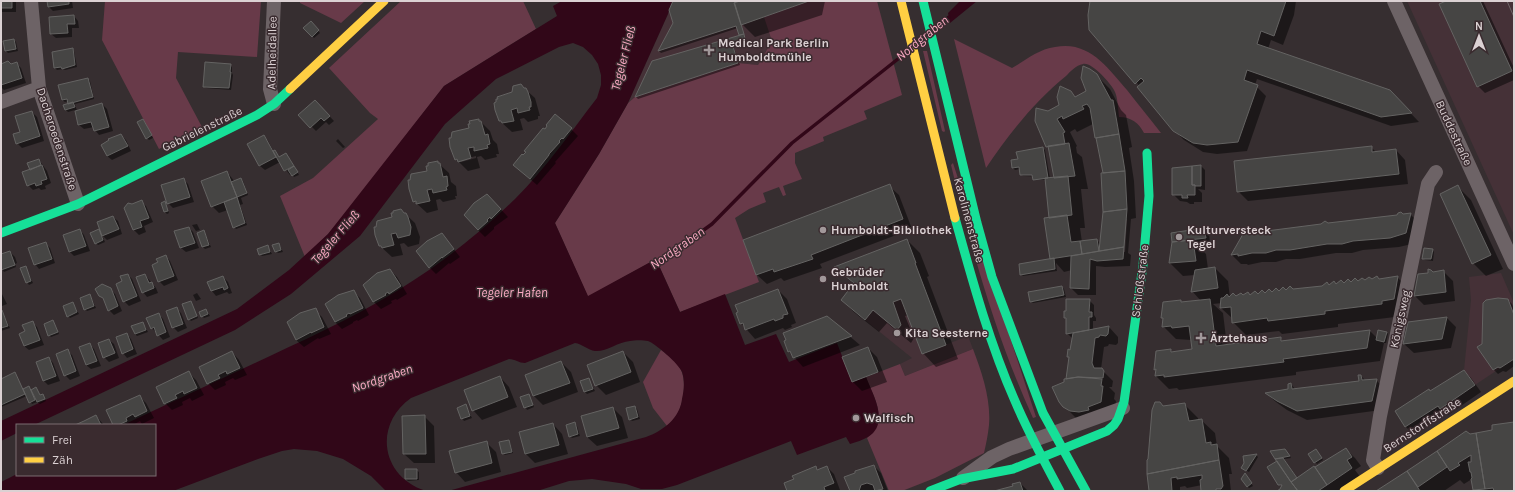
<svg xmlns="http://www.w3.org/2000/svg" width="1515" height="492" viewBox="0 0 1515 492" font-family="Karla,sans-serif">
	<rect width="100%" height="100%" fill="#362e30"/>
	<path fill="#453137" d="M673,1H809L772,41L758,65L738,63L635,97L628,103L668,14L669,10Z
		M1407,1H1514V235Z
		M1501,273L1514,303V359L1475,385L1464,370L1471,300L1469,277Z
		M898,292L922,354L968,336L973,349L905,376L900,364L912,358L860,316Z"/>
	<path fill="#683a49" d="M105,1H261L257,57L178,52L176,78L202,127L159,149L102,40Z
		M300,1H365L341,23L300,3Z
		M401,1H523L536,29L444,86L349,209L328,234L305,257L280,196L313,178L378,119L370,113L329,68Z
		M809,1H877L902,95L864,111L867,119L823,137L824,141L795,153V163L802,179L783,186L786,195L783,196L779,187L763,193L766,202L749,209L735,218L759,282L680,312L656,259L588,297L555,223L599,154L628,103L635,97L738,63L758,65L772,41L764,17Z
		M954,39L1012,68C1026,60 1039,49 1055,47C1089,40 1108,68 1127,90C1138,104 1150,119 1161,133H1144C1139,123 1131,117 1119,117C1118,109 1118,97 1114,90C1110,83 1092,62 1083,64C1076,65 1070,72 1066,76C1034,102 1009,134 986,168Z
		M923,51H927L945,131L944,132L942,131Z
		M953,163L1036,417L1033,418C996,337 972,252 951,165Z
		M973,349C982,373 991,399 989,425C988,435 986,444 984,453L935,478L902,491H889L867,438C889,418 874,399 866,377L900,364L905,376Z
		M661,350C669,356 677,361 681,370C687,383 683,405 676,417C674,420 670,423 667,426L653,408L643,382Z"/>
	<path fill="#310718" d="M562,1H673L669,10L668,14L628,103L599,154L555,223L588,296L656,259L680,312L725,294L745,345L776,334L789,362L837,343L852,382L866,377C873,395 890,423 868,437C863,440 856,442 850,444L846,437L797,455L791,441L677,485L662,489H641L626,484L592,479L569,481L537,491H448L646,437C663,431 680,418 682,399C684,390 685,381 682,372C679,364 656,344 648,341C643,340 635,340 630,341C618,342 606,352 595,351C588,350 582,344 575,343L525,363C519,363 515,359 509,359L411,398C373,425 381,477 426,491H386L371,476L343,459L317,451L294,449L282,451L258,459L173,491H1V482L17,474L155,475V425H123C172,402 221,379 270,356C319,333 369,310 414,280C450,257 484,229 515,199C546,168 570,133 597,98L601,85V75L598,64L592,55L583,47L573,43L559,47L496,79L445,124L360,236L291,294L235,330L34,425H17V433L1,441V421L237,309L289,270L328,234L444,86L557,16L553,6Z
		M960,1H977L950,23L948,13Z"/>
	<path fill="#0007" fill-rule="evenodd" d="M1,1H16V12H1Z
		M48,1H72L73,8L53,11L48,6Z
		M674,1H734L735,4L744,1H825L822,15L755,37L741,23L746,41L733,45L740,65L638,99L636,97L653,62L740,36L738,28L661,53L659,51L674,23Z
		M1091,1H1296L1294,15L1283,45L1271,40L1268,49L1399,101L1419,122L1391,126L1257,79L1255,85L1266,96L1247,151L1217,154L1203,152L1184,140L1174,130L1089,22V4Z
		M1448,1H1483L1514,68V80L1485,93L1478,86Z
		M74,16L78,21L79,28H72V37L56,38L51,34Z
		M311,22L320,33L314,38L305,28Z
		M14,40L16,42L18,51L8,53L6,51L4,42Z
		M72,49L74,51L77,67L65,70L63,69L57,70L55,68Z
		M16,63L21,68L26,83L4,90L1,87V65H11Z
		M230,65L232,67V73L233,75L231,90L206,88L204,86Z
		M1096,75L1110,89L1121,110L1126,115L1132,147L1129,148L1134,181L1136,218L1131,219L1128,253L1131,255L1130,266L1105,267L1096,266V295H1078L1071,288L1072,270L1064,272L1056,263L1057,271L1023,276L1021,274L1051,260L1047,180H1035L1046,179V177L1023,176L1021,174L1020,169L1015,170L1013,168L1012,161L1019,160L1043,148L1045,150L1050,179L1055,178L1050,149L1046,146L1048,112L1060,106L1070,92L1076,98L1088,92ZM1093,124L1104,174V212L1101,244L1097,240L1082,242L1080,228H1085L1081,189H1088L1082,157L1077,153L1076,147L1077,146L1070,132L1075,129L1077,132ZM1125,219H1127L1125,252H1123Z
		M88,79L90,81L94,99L75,104L77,111L102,104L107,109L113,131L99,135L95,130L94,127L84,129L79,125L75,110L68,112L66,110L65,106L69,105L68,101L65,102L62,100Z
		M525,89L535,98L540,116H538V119L528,122L524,118L520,119L523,130L512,132L500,121L498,97Z
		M315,101L334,121L329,125L326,122L316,131L300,115Z
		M32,112L37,117L44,141L22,148L17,143L21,132Z
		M143,120L153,138L149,140L147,138Z
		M479,120L490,131L493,140L497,144L499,154H496L497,157L485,160L481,156L477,157L480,168L468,171L456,159L470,129ZM476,156V158L461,162V160Z
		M571,129L578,136L555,162L556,163L537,185L514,165L523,157L545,131Z
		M121,135L126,140L131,151L112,160L107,156Z
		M264,136L268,141L274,152L281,158L286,155L290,159L299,175L294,177L292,174L290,175L280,162L265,170L260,166L248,145Z
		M338,139L345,147L343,148L336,141Z
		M1371,147L1377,153L1396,150L1405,160L1408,184L1248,201L1238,191Z
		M39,160L47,171L51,183L45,186L46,189L41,190L39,188L33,190L28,185L32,170Z
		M437,162L449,173L451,182L456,186L457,196H455L456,199L443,202L440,199L436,200L438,210L427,213L414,201L428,171Z
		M1201,166L1205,170V190L1198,189L1202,193V202H1194V204H1190L1187,202L1180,201L1173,194Z
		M227,172L235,182L241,179L243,181L248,195L241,198L243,204L240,205L247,225L236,229L234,227L228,210L219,213L212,206Z
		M183,179L188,184L194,202L173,208L168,203Z
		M889,186L899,195L912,229L820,264L822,268L784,281L781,278L767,284L757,275L744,241Z
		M1458,187L1471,200L1503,269L1486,276L1473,263Z
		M141,202L146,206L153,222L144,226L146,232L139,235L134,230L125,208Z
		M164,202L169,213L167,214L165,212Z
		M494,202L508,217L494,227V229L485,237L478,230Z
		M401,210L415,223L420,237L419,244L408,247L404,243L400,244L403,255L392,257L380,246L393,217Z
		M1411,215L1420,224L1416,243L1399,247L1363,250L1352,253H1336L1300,259H1286L1276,262H1262L1248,265L1247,264H1241L1232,255L1244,235Z
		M113,217L118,221L122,234L107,240L102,235L105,242L98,245L96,243L99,230L102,233Z
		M197,224L200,230L196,231L192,225Z
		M189,228L193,232L199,248L186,252L181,248L176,232Z
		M80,230L84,235L90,251L74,256L70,252Z
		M1204,230L1209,234L1210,243L1196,244L1206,254L1208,269L1215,268L1228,281L1230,298L1398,278L1411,291L1395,317L1338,324V327L1282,334L1279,331L1246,335L1233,322V319L1221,308L1222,303L1213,304L1223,313L1227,346L1281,339L1284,342L1370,331L1377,338L1386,332L1388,334L1386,343H1384L1380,361L1296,372V375L1179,390L1177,388L1169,389L1156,376L1157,371L1155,369L1171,350L1173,352L1193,350L1191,340L1176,339L1163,326L1164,319L1162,317L1181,301L1182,303L1201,301L1192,291L1195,275L1183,276L1170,263L1173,242L1172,234ZM1194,324V326L1174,328V326Z
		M204,231L211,247L205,249L203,247Z
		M442,234L460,257L450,264L449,263L436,274L429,267Z
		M907,240L920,253L929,276L927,277L958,359L936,367L923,353L908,315L905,316L914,338L911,343L887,323L879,332L855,313L842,300L854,284L836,267Z
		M45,243L50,248L55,263L39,269L35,264Z
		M279,244L283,252L278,253L276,251Z
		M268,247L272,254L262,256L260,254Z
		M1432,250L1434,252L1433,261L1425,260L1423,258Z
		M10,252L15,257L17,263L15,264L16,267L4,272L1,267V255Z
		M166,256L170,261L178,280L164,286L159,281Z
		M25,267L33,283L29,285L27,282Z
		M390,270L397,277L407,294L397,300L396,299L391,301L392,303L381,309L374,302L364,285Z
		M1443,271L1453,281L1455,301L1424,305L1415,296L1433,273Z
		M128,275L132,279L141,301L129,306L124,301V282Z
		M145,275L156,288L158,293L147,297L143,292Z
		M223,277L228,282L232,293L229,294L227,292L216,296L212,291L209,283Z
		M1062,287L1064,289L1066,297L1033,303L1031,301Z
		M110,289L115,294L122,311L114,315L109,310L105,301L100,295Z
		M778,290L787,299L796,323L791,325L792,327L785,330L783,328L755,339L741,323Z
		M353,291L360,298L369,315L358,321L357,320L353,322V323L342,329L335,322Z
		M1,292L7,304L2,306L1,305Z
		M197,293L201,299L196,301L193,295Z
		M90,295L96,308L87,311L85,309Z
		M1089,300L1094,305V315L1096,318V321H1093V330L1109,327L1118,337V343L1116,345L1109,344L1108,346L1104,347L1101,369L1113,381L1112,387H1109L1115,393L1114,399L1116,401L1114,415L1078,420L1060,402L1065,382L1068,379L1070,359L1068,356L1071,351L1073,338H1072L1067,333V320L1065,318Z
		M1508,300L1512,304L1514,309V366L1506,372L1503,371L1498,374L1494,370L1483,344Z
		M191,302L198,318L191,321L189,319Z
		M73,303L79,314L70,318L68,316Z
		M176,308L181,313L187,328L178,332L173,327Z
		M206,310L210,316L204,318L202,316Z
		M315,310L322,317L331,334L319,339L318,338L304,347L296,340Z
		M2,311L10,328L1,331V312Z
		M159,314L163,319L170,337L163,340L152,328Z
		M827,317L860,345L803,367L789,351Z
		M1447,318L1456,327L1451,348L1414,353L1404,344Z
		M53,321L59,334L51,337L49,335Z
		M32,322L37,327L44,345L29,350L24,346L26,332Z
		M143,323L148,332L137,336L135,334Z
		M127,334L131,339L137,354L127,358L123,353Z
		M109,340L114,344L119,358L109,362L104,357Z
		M90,344L94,349L101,366L91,369L86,365Z
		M868,348L877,357L887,382L862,391L853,382Z
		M67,351L72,355L80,376L70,380L65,375Z
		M232,352L239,360L247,375L235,380L233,378L225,382L226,385L215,390L208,383Z
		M623,352L633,362L640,382L606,395L596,385Z
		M49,358L53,363L60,381L48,385L44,381Z
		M561,362L571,372L578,392L543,405L534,396Z
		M1464,371L1471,378L1481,392L1448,415L1445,413L1413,434L1406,427L1396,411Z
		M15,373L23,390L29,387L31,390L36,388L41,396L42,395L46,401L40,404L37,402L32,404L27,396L1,407V380Z
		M189,373L196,380L204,395L192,401L190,398L182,402L183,405L172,410L165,403Z
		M1361,376L1366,381L1376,380L1385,389L1381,410L1307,420L1287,410L1276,402L1267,394L1289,390L1291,384L1295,389L1360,381Z
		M500,377L509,387L517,407L482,420L473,410Z
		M589,379L595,391L587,394L585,392Z
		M529,395L534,407L527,410L521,398Z
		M139,396L146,403L154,418L142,424L140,421L133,425H114Z
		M1184,404L1198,418V421L1201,420L1215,433L1217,446L1229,458L1232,474H1229L1231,491H1202V485L1187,488L1185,486L1180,487V491H1150L1163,407Z
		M466,406L472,418L464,421L462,418Z
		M635,407L637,409L640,419L632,421L630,419Z
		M613,408L622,417L628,438L597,446L587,437Z
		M96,416L104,425H77Z
		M424,416L434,426L435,463H414L404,454Z
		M1514,423V491H1475L1472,479L1464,484L1460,480L1444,491H1378L1466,432L1470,435L1493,431Z
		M553,424L562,434L568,454L535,463L526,454Z
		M575,424L577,426L580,436L572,438L570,436Z
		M508,441L510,443L513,453L505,455L503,453Z
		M486,442L496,452L501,472L465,482L456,472Z
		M1346,449L1355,458L1361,466L1355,470L1361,478L1341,491H1279L1282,487L1279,484L1281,466L1272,452H1287L1291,458L1284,459L1298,479Z
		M1318,452L1323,460L1317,464L1315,462Z
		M1256,455L1258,457L1249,472L1245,470Z
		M874,466L881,473L888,491H876V489L871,491H851Z
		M827,467L834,474L840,490L788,491L795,480L816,468L819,470Z
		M416,470L419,472V480L408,481L406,479Z
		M1247,477L1253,486L1249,488L1247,486Z
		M1020,483L1028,491H999L1014,487Z"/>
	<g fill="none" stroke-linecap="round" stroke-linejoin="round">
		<path stroke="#310718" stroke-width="3.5" d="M936,28L949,17
			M655,265L712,224L792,143L908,51"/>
	</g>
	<path fill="#464544" stroke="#646362" d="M1,1H12V8H1Z
		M47,1H69V4L48,7Z
		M673,1H734L744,34L739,35L736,26L658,51L673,23L669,10Z
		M740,1H809L741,25L734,3Z
		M1090,1H1286L1274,36L1261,31L1257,44L1390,90L1412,113L1381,117L1247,70L1244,80L1258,85L1238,142L1207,145L1193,143L1173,131L1137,87L1144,81L1141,78L1135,84L1089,30L1088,15Z
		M1446,1H1480L1512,71L1477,87L1439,4Z
		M74,15L75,24H67L68,33L50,34L49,17Z
		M311,21L319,30L312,37L303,28Z
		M744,34L745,39L732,43L738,63L635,97L652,61Z
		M14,39L16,49L5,51L3,41Z
		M73,48L75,65L62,69L61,67L54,68L52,52Z
		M8,61L11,64L17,62L22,78L1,85V64Z
		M205,62L231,64L230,72H231L229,88L203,87Z
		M1083,66L1090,69L1097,74L1111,100H1113L1119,134L1095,138L1090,108L1087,104L1082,106L1084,109L1063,119L1062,116L1057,119L1065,132L1063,133L1065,144L1046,147L1035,121L1036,108L1048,111L1059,105L1057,97L1060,86L1071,91L1075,97L1086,91L1081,78Z
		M88,78L93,97L68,104L67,99L62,100L58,85Z
		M521,84L524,88H526L528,92L531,102V107H529L530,110L518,113L517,108L511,110L514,121L502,123L501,121H499L495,110L494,103L496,102V99H498L497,97L512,92L513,86Z
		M315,100L330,116L324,121L321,118L310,128L298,115Z
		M73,102L75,107L65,110L63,105Z
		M102,103L109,127L94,131L91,122L78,125L75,111Z
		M32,111L40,136L16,144L13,134L20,132L15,116Z
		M555,114L572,128L563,139L562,138L559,141L560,142L549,154V155L530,179L513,165L522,154L523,155L526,152L524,151L543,128L545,129L547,126L546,125Z
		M143,119L152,135L146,139L137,122Z
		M479,119V121H481L485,135L488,134L490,144L487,145L488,148L474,151V147L468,148L471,158L458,162L457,159L455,160L450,147L449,138H451L452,132L469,128L468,124H470L469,121Z
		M121,134L128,146L107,156L101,145L109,140L108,139Z
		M1119,134L1125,171L1103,173L1096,138Z
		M264,135L276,157L259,166L247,144Z
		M1069,143L1075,176L1054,178L1048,146Z
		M1372,146V152L1396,149L1399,174L1237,192L1234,161Z
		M1043,147L1048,178L1033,180L1032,175H1020L1019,167L1012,168L1011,160L1018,159L1016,152Z
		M275,150L279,157L286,153L294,166L284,171L273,151Z
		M39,159L41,165L30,170L27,163Z
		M438,161V163H440L443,177L447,176L448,186L446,187L447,190L433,193L432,189L427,190L430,201L416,204V201L413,202L409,189L408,180H410L411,174L427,171L426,166H428V163Z
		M42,165L47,179L41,181L42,184L36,186L35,183L27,186L22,172Z
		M1201,165V186H1195V185H1192V166Z
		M294,166L298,172L292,176L288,170Z
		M1192,166V185H1195V195H1187L1188,198H1182V195H1172V168Z
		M227,171L237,197L211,207L201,181Z
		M1125,171L1127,209L1103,212L1101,173Z
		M1068,176L1072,215L1049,218L1045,178Z
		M184,178L190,197L167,204L161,185Z
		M241,178L247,193L237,197L231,182Z
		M890,184L903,219L811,255L813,259L774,272L773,269L756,275L743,240Z
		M1458,185L1491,255L1472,264L1440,194Z
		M487,194L501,209L491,219L490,217L487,220L488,221L478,230L464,215L474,203Z
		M237,197L245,223L233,228L224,202Z
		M142,200L149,218L140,221L142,227L133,230L124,208L128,203L132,204Z
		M165,201L168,211L164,212L161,203Z
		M401,209L404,213H406L408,217L411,227L410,235L398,238L396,233L391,234L394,245L382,248L381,246H379L375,235L374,227H376L377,221L392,217L391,213H393V211Z
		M1127,209L1124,247L1099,251L1103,212Z
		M1401,212L1403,214L1411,213L1406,233L1390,238L1353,241L1342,244H1327L1290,250H1276L1266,253H1252L1238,256V254L1231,255L1243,234L1248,231L1251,233L1321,224L1325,221L1328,223L1397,215L1398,213Z
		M1067,215L1071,242L1080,241L1082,254L1050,259L1044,218Z
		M113,216L119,229L102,236L97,222Z
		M189,227L195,243L180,248L174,231Z
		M1204,228L1206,238L1172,242L1171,233Z
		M80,229L86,246L69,252L63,235Z
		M99,229L103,240L95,244L90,233Z
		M204,230L209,245L202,247L197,233Z
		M442,233L454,249L442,258V257L429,268L416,251L427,241Z
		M907,239L916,263H915L946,345L922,354L901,299L893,302L901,325L897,330L873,310L865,320L841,300L854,283L834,267Z
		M1097,239L1099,251L1082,254L1080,241Z
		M1193,240L1196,261L1169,263L1172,242Z
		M46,242L52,259L34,265L28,248Z
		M279,243L281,250L275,252L272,245Z
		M268,245L270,252L259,255L257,249Z
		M1124,247L1123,259L1097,261L1090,259L1089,289L1070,288L1071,256Z
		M1424,248L1433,249L1431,259H1422Z
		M10,251L15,265L1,270V254Z
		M166,255L174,276L158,282L152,265L158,262L156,259Z
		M1054,258L1055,269L1020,275L1019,264Z
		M26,266L31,281L26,283L20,268Z
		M1215,267L1218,288L1191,292L1195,270Z
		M390,269L401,286L389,294L388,292L385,294L386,295L373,302L363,285L377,273Z
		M1428,269L1431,270L1433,272L1444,270L1446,292L1414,296L1418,274L1428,273Z
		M128,274L137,296L123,302L116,284L122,281L120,276Z
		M145,274L149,283L152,282L154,288L142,293L136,277Z
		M223,276L228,288L224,290L223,287L211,291L207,282Z
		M1377,276L1379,279L1398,276L1394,299L1382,301V304L1325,311V314L1268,321L1267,318L1232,323L1231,307L1220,308L1221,298H1223L1227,294L1229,297L1233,293L1236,296L1241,293L1243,295L1248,292L1250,295L1255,291L1258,294L1262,290L1265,293L1269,289L1272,292L1276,288L1279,291L1283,287L1286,290L1290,286L1293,289L1322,286L1327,282L1329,285L1334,281L1336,284L1341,280L1344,283L1348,279L1351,282L1355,278L1358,281L1362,278L1365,280L1369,277L1372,279Z
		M102,284L111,288L118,306L108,311L103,298L99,296L95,289Z
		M1062,286L1064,295L1030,302L1028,292Z
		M778,289L788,314L783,315V318L775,321L774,319L745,330L743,323L740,324L736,313L738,312L735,305Z
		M354,290L363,308L350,314L349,313L346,315L347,316L335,322L325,304L338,295Z
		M90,294L94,306L84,310L80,298Z
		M1498,298L1508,299L1514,315V359L1500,368L1498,367L1493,370L1477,347L1482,344L1483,303L1486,300Z
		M1066,299H1090L1089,312H1092V317H1089V330L1066,334V318H1064V311H1066Z
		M1210,299L1216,346L1281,337V341L1370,330L1367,348L1283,359L1284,362L1164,377V375L1155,376L1156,369L1154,370L1156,351L1171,349V352L1192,349L1189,326L1172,328L1171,326L1162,327L1163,318H1161L1163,302L1181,300V302Z
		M191,301L197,316L188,320L182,304Z
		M73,302L77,312L67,317L63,306Z
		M177,307L183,324L172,328L166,311Z
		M316,308L324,327L311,333V332L296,340L287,322L300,313Z
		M206,309L208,314L201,317L199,312Z
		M2,310L8,326L1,328V311Z
		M159,313L166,332L157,336L154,327L151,329L146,318Z
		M827,316L852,336L793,358L790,351L788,352L784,341L786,340L783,333Z
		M1447,317L1442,339L1403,344L1408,322Z
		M53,320L58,332L48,336L44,324Z
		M33,321L40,340L24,346L19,334L25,331L22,325Z
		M143,322L146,330L135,334L131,326Z
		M1109,326L1108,334L1106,336L1100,335L1099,337L1095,338L1092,363L1094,368H1102L1104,371L1103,378L1078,377L1066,379L1069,357H1067L1068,349L1070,350L1073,333Z
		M1378,330L1387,332L1384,342L1376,340Z
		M127,333L133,349L122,354L116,337Z
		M109,339L115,353L103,358L98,343Z
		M90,343L97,361L86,365L79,347Z
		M868,347L878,372L852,382L842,357Z
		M68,349L76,371L64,376L56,354Z
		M232,351L240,368L227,374L226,371L218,375L220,378L207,384L199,367Z
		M623,351L631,372L595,386L587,365Z
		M49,357L56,376L43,381L36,362Z
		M561,361L570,383L533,396L525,375Z
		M1464,370L1475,385L1440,409L1438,406L1405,427L1395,411L1429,389L1430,391Z
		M189,371L197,388L184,394L183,391L175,395L177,398L164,404L156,387Z
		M15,372L25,394L1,405V379Z
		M1358,375H1361L1362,380L1377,379L1372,401L1297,411L1277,401L1265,393L1288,389V384L1291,383L1292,389L1359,381Z
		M500,376L508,397L472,411L464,390Z
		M1078,377L1102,379L1101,386H1103L1101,402L1088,407L1089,410L1079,412L1070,411L1063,407L1059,402L1052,387L1064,382V379Z
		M589,378L593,389L584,392L580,381Z
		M29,386L35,400L29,403L23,389Z
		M36,387L40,395L43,394L45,399L37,402L31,390Z
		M529,394L533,405L524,408L520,397Z
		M140,395L147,411L135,417L133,414L126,418L127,421L118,425H113L106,410Z
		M1155,402H1160L1163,406L1185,403L1189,421L1202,419L1206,443L1211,442V445L1217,444L1219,460L1147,474V460L1148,459L1152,410Z
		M466,404L470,416L461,419L457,408Z
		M635,406L638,417L629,420L626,408Z
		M613,407L619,428L587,437L581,416Z
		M96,415L101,425H75L84,421Z
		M425,415L426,454H403L402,416Z
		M575,422L578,434L569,437L566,425Z
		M1514,422V491H1494L1493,488L1485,489L1476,433L1492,430V425Z
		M553,423L559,445L525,454L519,432Z
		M1466,431L1470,434L1476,433L1485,489L1473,490L1471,479L1472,478L1471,472H1470L1468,462H1471V455L1458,463L1460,465L1450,471L1437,451Z
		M509,440L512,452L502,454L499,442Z
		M487,441L492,463L455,473L449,451Z
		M1346,448L1352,457L1347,460L1352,468L1327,485L1315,467Z
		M1285,449L1290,456L1275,459L1270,451Z
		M1316,449L1322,458L1314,463L1308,454Z
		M1437,451L1447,467L1418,487L1407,471Z
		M1257,454L1246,471L1241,468L1244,463L1243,456Z
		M1283,458L1297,478L1291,482L1275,459Z
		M1219,460L1223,486L1221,489H1216V491H1201L1200,480L1202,479V475L1177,479V477L1171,478L1172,491H1149L1147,474Z
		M1277,461L1291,482L1298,491H1277L1280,489L1282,485H1278L1267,467Z
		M874,465L883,489L875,491L873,485L867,483L861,485L859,491H850L844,477L855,473V471Z
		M816,466L817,470L827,466L834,483L824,487L825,490L823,491H787L784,483L794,479L792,476Z
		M1314,466L1327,485L1318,491H1298L1291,482Z
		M405,469H417V479H405Z
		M1407,471L1420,491H1376Z
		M1245,473L1252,483L1247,487L1241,479Z
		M1020,482L1023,491H994L1013,486L1012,484Z"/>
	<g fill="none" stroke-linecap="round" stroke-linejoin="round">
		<path stroke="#6d6366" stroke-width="14" d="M31,1L39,88L78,204
			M274,1L270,89L274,104
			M1394,1L1514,264
			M1,102L39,88
			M1378,468L1373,460L1380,416L1428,184L1436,172
			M963,478L992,457L1009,449L1123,408"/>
		<path stroke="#16e098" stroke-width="9" d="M923,1L977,223L992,277L1043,413L1086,491
			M955,218C972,279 989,342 1015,401C1028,432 1044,461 1060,491
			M1,233L78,204L257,115L274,104L290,89
			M930,491L961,479L1013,469L1107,431L1114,425L1118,419L1124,402L1143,265L1149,196L1147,153"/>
		<path stroke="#ffcf43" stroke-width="9" d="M901,1L955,218
			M290,89L384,1
			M1344,491L1514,381"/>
		<path stroke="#6d6567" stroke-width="1" d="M1507,1L1514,17"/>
	</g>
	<g fill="#a1989a" stroke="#3a2b2f" stroke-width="1.5">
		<path d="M707 44h4v4h4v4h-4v4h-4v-4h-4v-4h4z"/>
		<circle cx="823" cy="230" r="4"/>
		<circle cx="1179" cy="237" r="4"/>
		<circle cx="823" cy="279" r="4"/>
		<circle cx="897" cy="333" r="4"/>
		<path d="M1199 332h4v4h4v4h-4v4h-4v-4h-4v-4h4z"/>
		<circle cx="856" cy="418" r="4"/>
	</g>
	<g text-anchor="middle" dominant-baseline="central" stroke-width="3" stroke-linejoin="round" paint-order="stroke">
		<g font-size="12" font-weight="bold" fill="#dbd1d3" stroke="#3a2b2f" text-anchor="start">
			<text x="718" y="43">Medical Park Berlin<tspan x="718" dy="14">Humboldtmühle</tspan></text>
			<text x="831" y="230">Humboldt-Bibliothek</text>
			<text x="1187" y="230">Kulturversteck<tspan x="1187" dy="14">Tegel</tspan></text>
			<text x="831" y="272">Gebrüder<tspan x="831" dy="14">Humboldt</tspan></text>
			<text x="905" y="333">Kita Seesterne</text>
			<text x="1210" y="338">Ärztehaus</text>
			<text x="864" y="418">Walfisch</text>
		</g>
		<g font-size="12" fill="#dbd1d3" stroke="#3a2b2f">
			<text transform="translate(272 53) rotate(-89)">Adelheidallee</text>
			<text transform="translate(202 129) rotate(-26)">Gabrielenstraße</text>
			<text transform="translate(1454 133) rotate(65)">Buddestraße</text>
			<text transform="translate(57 139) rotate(72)">Dacheroedenstraße</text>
			<text transform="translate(969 220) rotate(75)">Karolinenstraße</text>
			<text transform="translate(1140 281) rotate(-83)">Schloßstraße</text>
			<text transform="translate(1400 319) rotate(-78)">Königsweg</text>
			<text transform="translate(1422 425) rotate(-33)">Bernstorffstraße</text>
		</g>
		<g font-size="13" font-style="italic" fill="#fcabc4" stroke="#3a2b2f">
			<text transform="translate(922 38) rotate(-39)">Nordgraben</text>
			<text transform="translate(623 58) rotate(-76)">Tegeler Fließ</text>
			<text transform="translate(335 237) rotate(-49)">Tegeler Fließ</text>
			<text transform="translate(677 248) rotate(-35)">Nordgraben</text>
			<text x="512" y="292">Tegeler Hafen</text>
			<text transform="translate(382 378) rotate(-19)">Nordgraben</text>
		</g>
	</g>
	<rect width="1515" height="492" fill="none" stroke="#dbd1d3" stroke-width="4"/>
	<rect x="16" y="424" width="140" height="52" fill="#3a2b2f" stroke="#7a6d71"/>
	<rect x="24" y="437" width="20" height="6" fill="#16e098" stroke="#7a6d71"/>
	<text x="52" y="444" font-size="12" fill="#dbd1d3">Frei</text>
	<rect x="24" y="457" width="20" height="6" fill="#ffcf43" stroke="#7a6d71"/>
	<text x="52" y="464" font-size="12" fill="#dbd1d3">Zäh</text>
	<g transform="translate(1479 36)" stroke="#3a2b2f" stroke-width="3" paint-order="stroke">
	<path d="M0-3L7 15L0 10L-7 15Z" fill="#dbd1d3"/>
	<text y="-6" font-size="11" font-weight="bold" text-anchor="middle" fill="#dbd1d3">N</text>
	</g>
</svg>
